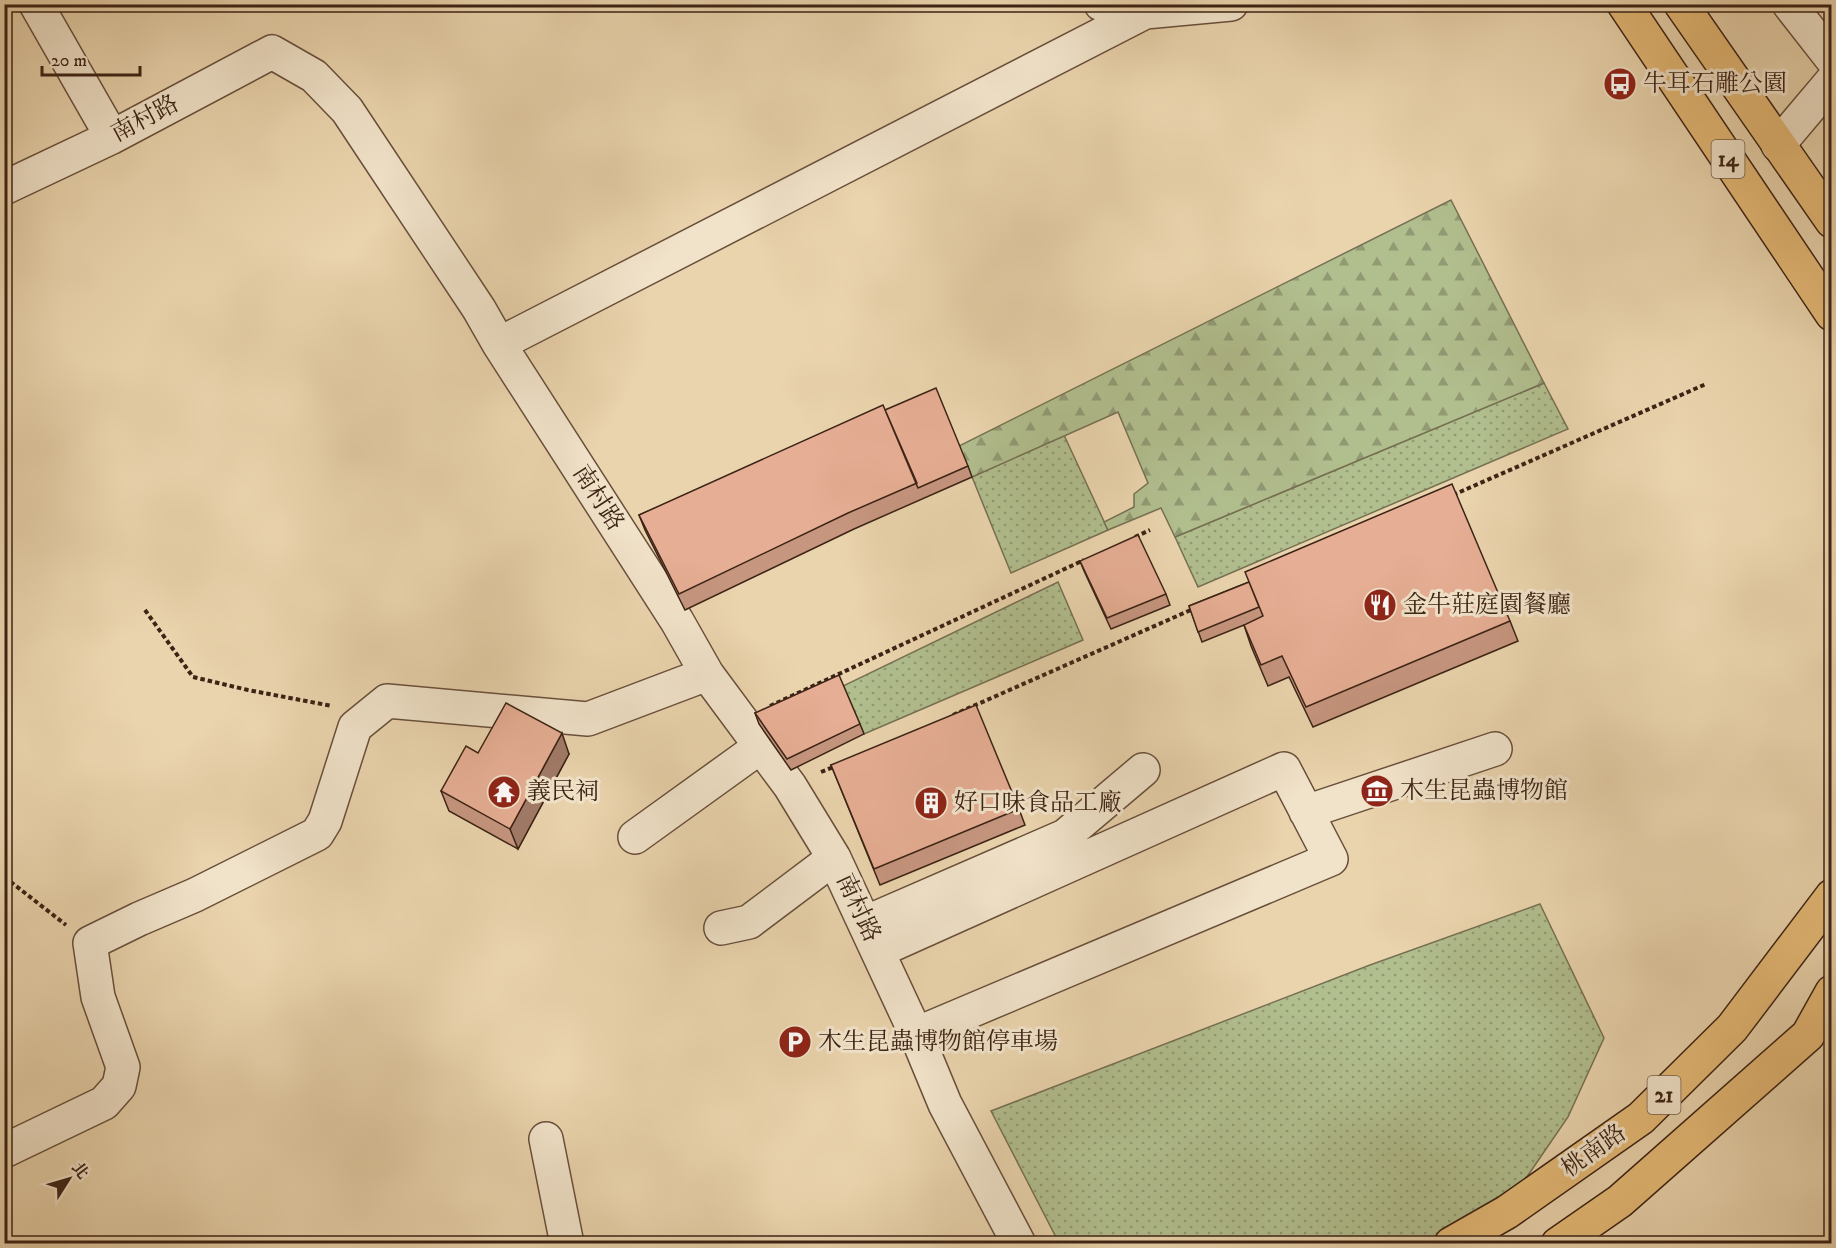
<svg xmlns="http://www.w3.org/2000/svg" width="1836" height="1248" viewBox="0 0 1836 1248" font-family="'IM FELL DW Pica','Noto Serif TC',serif">
	<defs>
		<pattern id="grass-dots" width="8" height="8" patternUnits="userSpaceOnUse" patternTransform="scale(1.5)"><rect width="8" height="8" fill="#b1be8e"/><path d="M2 2h.1M6 6h.1" fill="none" stroke="#919a73" stroke-width="1.8" stroke-linecap="round"/></pattern>
		<pattern id="forest-firs" width="22" height="20" patternUnits="userSpaceOnUse" patternTransform="scale(1.5)"><rect width="22" height="20" fill="#b1be8e"/><path d="M5 1l3.5 6h-7zM16 11l3.5 6h-7z" fill="#919a73"/></pattern>
	</defs>
	<rect width="100%" height="100%" fill="#ead4ad"/>
	<filter id="stains"><feTurbulence type="fractalNoise" baseFrequency=".00333" numOctaves="4"/><feColorMatrix values="0 0 0 0 .2 0 0 0 0 .09 0 0 0 0 .02 0 0 0 .5 -.17"/></filter>
	<radialGradient id="worn" r=".72"><stop offset=".6" stop-color="#630" stop-opacity="0"/><stop offset="1" stop-color="#630" stop-opacity=".3"/></radialGradient>
	<path fill="url(#grass-dots)" stroke="#767052" stroke-width="1.5" d="M1544,383L1568,429L1198,587L1175,537Z
		M1064,435L1108,530L1011,573L972,477Z
		M1058,582L1083,640L864,734L843,686Z
		M1540,904L1604,1038L1568,1117L1509,1203L1437,1243H1059L991,1111L1370,965Z"/>
	<path fill="url(#forest-firs)" stroke="#767052" stroke-width="1.5" d="M1451,200L1544,383L1175,537L1161,508L1108,530L1104,522L1134,507V494L1148,483L1118,412L972,477L959,446Z"/>
	<g fill="none" stroke-linecap="round" stroke-linejoin="round">
		<g stroke="#684f3b" stroke-width="36">
			<path id="minor" d="M36,4L112,137
				M1101,4L1145,12L1231,4
				M1789,4L1832,59
				M1778,145L1832,81
				M4,188L112,137L272,52L314,76L347,110L479,309L499,344L677,621L707,674L790,786L834,858L916,1034L945,1104L1019,1244
				M499,344L1145,12
				M1306,812L1495,749
				M635,837L760,747
				M865,923L1065,836L1143,770
				M721,928L749,922L834,858
				M878,951L1284,769L1331,859L916,1034
				M546,1139L567,1244
				M4,1151L104,1103L119,1086L123,1067L98,997L90,943L139,919L195,895L317,834L325,821L355,727L387,701L588,719L707,674"/>
		</g>
		<g stroke="#3c2315" stroke-width="36">
			<path id="major" d="M1624,4L1832,314
				M1681,4L1832,221
				M1451,1244L1507,1212L1641,1118L1732,1028L1832,896
				M1558,1244L1620,1201L1808,1035L1832,992"/>
		</g>
		<path stroke="#3c2315" stroke-width="4" stroke-dasharray="4.5 3" stroke-linecap="butt" d="M1453,495L1706,384
			M1135,537L1150,530
			M145,610L193,677L248,690L332,706
			M770,706L1084,560
			M953,715L1193,609
			M821,772L836,766
			M4,879H7L66,925"/>
		<use href="#minor" stroke="#f1e3ca" stroke-width="33"/>
		<use href="#major" stroke="#e5ba76" stroke-width="33"/>
	</g>
	<path fill="#c6967f" stroke="#3c2315" stroke-width="1.5" d="M885,410L968,466L972,477L854,529L685,610L645,530L639,515Z
		M1080,561L1166,594L1170,605L1111,629L1084,571Z
		M1249,582L1510,621L1518,641L1313,727L1289,677L1268,686L1251,646L1244,625L1202,642L1189,606Z
		M755,713L860,724L864,734L791,770L759,724Z
		M478,753L569,754L518,849L449,811L441,791Z
		M831,765L1019,809L1025,825L880,885Z"/>
	<path fill="#a17a68" stroke="#3c2315" stroke-width="1.5" d="M562,733L569,754L518,849L510,829Z"/>
	<path fill="#e6ae94" stroke="#3c2315" stroke-width="1.5" d="M936,388L968,466L918,488L885,410Z
		M883,405L917,483L848,513L679,594L639,515Z
		M1452,484L1510,621L1306,707L1282,656L1261,665L1244,625L1263,616L1245,572Z
		M1138,535L1166,594L1107,618L1080,561Z
		M1249,582L1259,607L1198,632L1189,606Z
		M839,675L860,724L787,759L755,713Z
		M506,703L562,733L510,829L441,791L466,746L478,753Z
		M976,705L1019,809L874,869L831,765Z"/>
	<defs>
		<g id="bus-disc" transform="scale(1.725)"><circle r="9.5" fill="#8f2418" stroke="#f1e3ca"/><path d="M-5-6H5V4H4V6H2V4H-2V6H-4V4H-5ZM-3.5-4V0h7V-4ZM-3.5 1.2v1.5H-2V1.2ZM2 1.2v1.5H3.5V1.2Z" fill="#fff"/></g>
		<g id="restaurant-disc" transform="scale(1.725)"><circle r="9.5" fill="#8f2418" stroke="#f1e3ca"/><path d="M-5-6h1v4h1v-4h1v4h1v-4h1v5L-1.5 .5V6h-2V.5L-5-1ZM5-6V6H3V1.5H1.5Q1.5-4 5-6Z" fill="#fff"/></g>
		<g id="museum-disc" transform="scale(1.725)"><circle r="9.5" fill="#8f2418" stroke="#f1e3ca"/><path d="M0-6L6-3V-2H-6V-3ZM-5-1h2V3h-2ZM-1-1h2V3h-2ZM3-1h2V3H3ZM-6 4H6V6H-6Z" fill="#fff"/></g>
		<g id="temple-disc" transform="scale(1.725)"><circle r="9.5" fill="#8f2418" stroke="#f1e3ca"/><path d="M0-6L5-2H3V0L6.5 2.5H4V6H1.5V3h-3V6H-4V2.5H-6.5L-3 0V-2H-5Z" fill="#fff"/></g>
		<g id="building-disc" transform="scale(1.725)"><circle r="9.5" fill="#8f2418" stroke="#f1e3ca"/><path d="M-4-6H4V6H1V3H-1V6H-4ZM-2.5-4.3h1.7v1.8h-1.7ZM.8-4.3h1.7v1.8H.8ZM-2.5-1h1.7V.8h-1.7ZM.8-1h1.7V.8H.8Z" fill="#fff"/></g>
		<g id="parking-disc" transform="scale(1.725)"><circle r="9.5" fill="#8f2418" stroke="#f1e3ca"/><path d="M-3.5-5.5H1a3.5 3.5 0 0 1 0 7H-1V5.5H-3.5ZM-1-3.4V-.6H.8a1.4 1.4 0 0 0 0-2.8Z" fill="#fff"/></g>
	</defs>
	<g fill-rule="evenodd">
		<use href="#bus-disc" x="1620" y="84"/>
		<use href="#restaurant-disc" x="1380" y="605"/>
		<use href="#museum-disc" x="1377" y="791"/>
		<use href="#temple-disc" x="504" y="792"/>
		<use href="#building-disc" x="931" y="803"/>
		<use href="#parking-disc" x="795" y="1042"/>
	</g>
	<g text-anchor="middle" dominant-baseline="central" stroke-width="6" stroke-linejoin="round" paint-order="stroke">
		<g fill="#f1e3ca" stroke="#725d4b" stroke-width="1.5">
			<rect x="1711.5" y="140" width="33" height="38" rx="4.5"/>
			<rect x="1647.5" y="1076" width="33" height="38" rx="4.5"/>
		</g>
		<g font-size="22" font-weight="bold" fill="#3c2315">
			<text x="1728" y="159">14</text>
			<text x="1664" y="1095">21</text>
		</g>
		<g font-size="24" fill="#3c2315" stroke="#f1e3ca" text-anchor="start">
			<text x="1643" y="84">牛耳石雕公園</text>
			<text x="1403" y="605">金牛莊庭園餐廳</text>
			<text x="1400" y="791">木生昆蟲博物館</text>
			<text x="527" y="792">義民祠</text>
			<text x="954" y="803">好口味食品工廠</text>
			<text x="818" y="1042">木生昆蟲博物館停車場</text>
		</g>
		<g font-size="24" fill="#3c2315" stroke="#f1e3ca">
			<text transform="translate(145 119) rotate(-28)">南村路</text>
			<text transform="translate(598 498) rotate(57)">南村路</text>
			<text transform="translate(858 908) rotate(65)">南村路</text>
			<text transform="translate(1594 1151) rotate(-35)">桃南路</text>
		</g>
	</g>
	<rect width="1836" height="1248" fill="none" stroke="#ead4ad" stroke-width="24"/>
	<rect x="6" y="6" width="1824" height="1236" fill="none" stroke="#3c2315" stroke-width="3"/>
	<rect x="12" y="12" width="1812" height="1224" fill="none" stroke="#3c2315" stroke-width="1.5"/>
	<g transform="translate(69 1179) rotate(53)" stroke="#f1e3ca" stroke-width="4.5" paint-order="stroke">
	<path d="M0-4.5L10 22L0 15L-10 22Z" fill="#3c2315"/>
	<text y="-9" font-size="16" font-weight="bold" text-anchor="middle" fill="#3c2315">北</text>
	</g>
	<path d="M42 66v9h98v-9" fill="none" stroke="#3c2315" stroke-width="3"/>
	<text x="51" y="66" font-size="18" fill="#3c2315" stroke="#f1e3ca" stroke-width="4.5" paint-order="stroke">20 m</text>
	<rect width="100%" height="100%" filter="url(#stains)"/>
	<rect width="100%" height="100%" fill="url(#worn)"/>
</svg>
